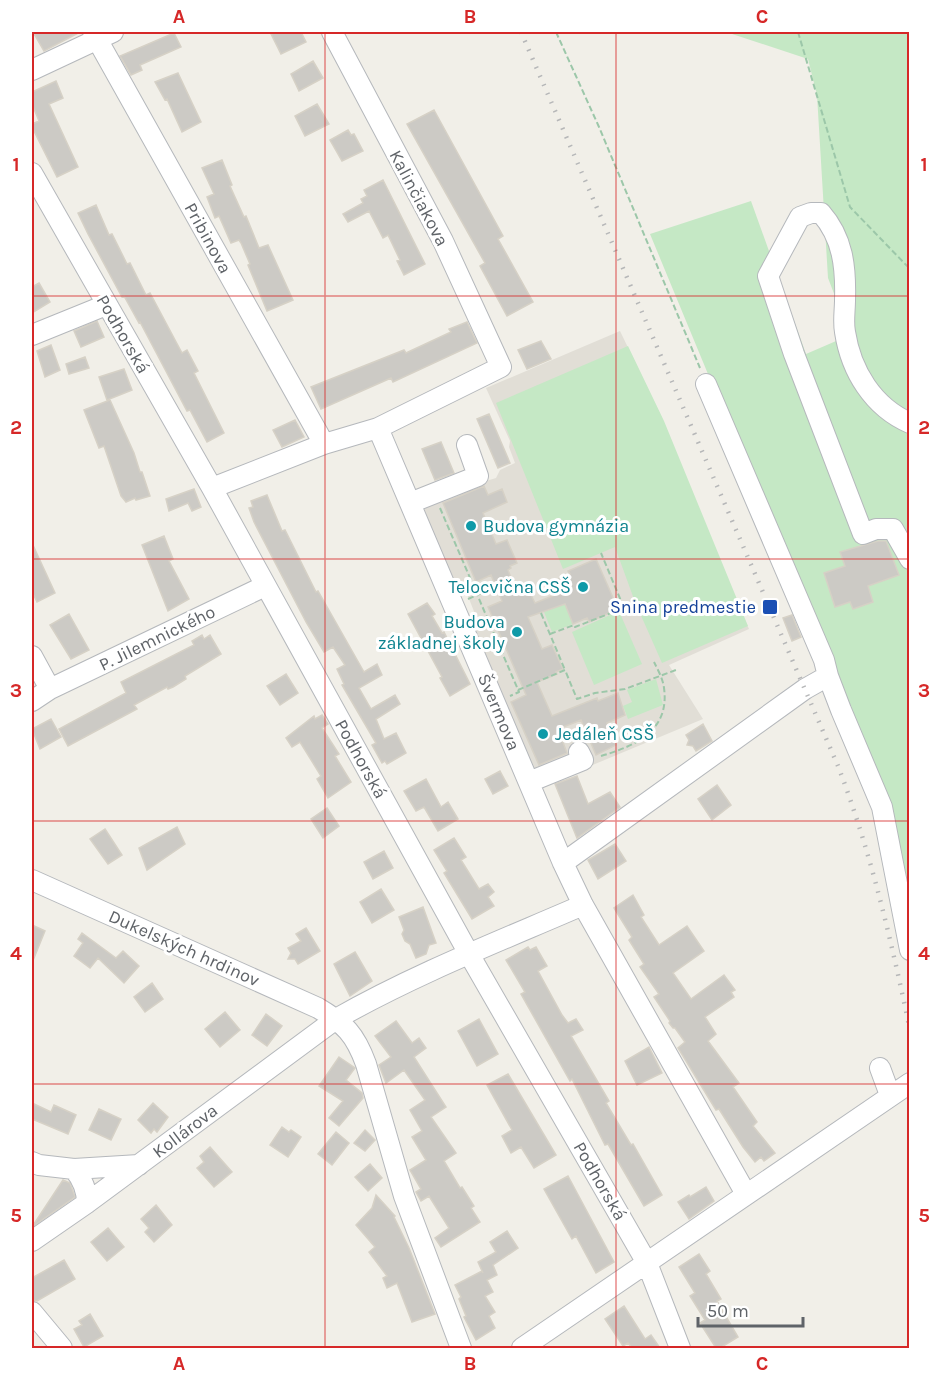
<svg xmlns="http://www.w3.org/2000/svg" width="941" height="1380" viewBox="0 0 941 1380" font-family="Karla,sans-serif">
	<rect width="100%" height="100%" fill="#f1efe8"/>
	<path fill="#e1ded6" d="M620,331L662,418L720,564L749,629L669,665L703,719L547,784L541,770L534,769L471,622L475,614L464,586L455,583L419,501L496,478L500,470L515,463L509,447L510,441L486,388Z"/>
	<path fill="#c5e8c5" d="M726,32H909V924L891,816L650,234L751,201L806,354L850,335L828,278L817,95L808,59Z
		M628,346L664,421L748,626L662,663L635,602L615,547L563,569L496,403Z
		M565,604L573,624L552,632L544,612Z
		M619,611L642,664L594,685L572,632Z
		M656,679L663,705L628,719L623,706L632,702L627,690Z"/>
	<path fill="#cccac5" stroke="#d6d1c6" stroke-width="1.5" d="M33,32H80L44,51Z
		M277,32H301L306,42L281,54L271,34Z
		M174,33L181,47L140,65L142,70L131,75L120,56Z
		M313,61L323,78L299,91L291,74Z
		M178,73L201,122L182,132L167,99L165,100L155,82Z
		M56,81L63,98L49,104L78,167L57,177L32,127V124L39,121L32,104V92Z
		M317,104L329,124L305,136L295,116Z
		M434,110L503,236L498,239L533,302L507,316L480,266L485,263L407,124Z
		M348,130L351,135L354,134L363,151L342,161L330,140Z
		M222,160L232,185L230,186L244,217L246,216L259,248L268,245L293,300L267,311L248,265L250,264L241,243L239,240L231,243L219,216L215,218L207,197L214,194L202,168Z
		M383,180L425,264L404,275L397,261L400,260L388,235L383,238L369,211L348,222L343,214L363,203L361,199L367,196L364,190Z
		M96,205L109,235L112,234L127,264L130,263L146,295L150,293L182,353L187,350L198,371L194,373L224,433L207,442L190,410L187,411L140,322L139,323L124,296L122,297L88,234L78,213Z
		M39,283L50,302L32,313V287Z
		M97,321L104,337L81,347L74,331Z
		M467,322L477,343L393,382L391,378L321,409L311,387L404,350L406,353L451,332L449,329Z
		M541,341L551,359L527,369L518,350Z
		M51,345L60,370L45,377L37,351Z
		M85,357L89,368L69,374L66,364Z
		M124,369L132,390L107,400L99,377Z
		M110,400L134,453L140,472H142L150,496L136,500L135,498L126,502L121,496L104,446L99,448L84,410Z
		M489,414L510,463L498,468L477,419Z
		M295,420L304,437L282,447L273,430Z
		M441,442L454,473L435,480L422,449Z
		M484,486L488,495L502,489L507,502L483,513L496,544L507,540L517,563L510,566L511,568L508,570L517,593L529,591L535,603L560,593L555,581L570,574L568,571L596,559L618,609L589,622L587,618L573,624L565,604L528,617L542,649L552,645L563,669L556,672L557,674L537,682L552,716L597,698L598,701L618,693L625,715L607,723L616,745L596,755L581,720L558,729L567,753L539,765L511,702L526,695L488,607L502,601L491,575L476,582L443,503Z
		M194,489L201,507L192,511L188,503L169,511L166,499Z
		M267,495L282,531L285,530L316,592L318,591L364,672L377,664L382,675L359,688L371,709L395,695L400,704L376,719L384,739L396,733L406,753L387,764L385,761L382,763L372,745L376,743L342,685L344,684L337,669L345,665L333,647L324,652L306,622L254,522L249,508L253,507L251,501Z
		M164,536L173,559L169,561L189,599L168,611L142,545Z
		M878,541H886L899,575L868,586L873,602L853,609L850,602L835,607L824,573L845,566L840,552Z
		M32,543L55,593L37,602L32,591Z
		M427,603L435,614L432,616L442,633L444,632L470,684L450,696L440,678L442,677L408,614Z
		M69,614L89,650L71,659L50,625Z
		M792,615L801,637L792,641L783,618Z
		M202,635L204,639L210,635L221,654L185,676L186,679L173,687L168,689L167,687L134,705L137,709L68,746L59,729L126,693L121,682L194,645L192,641Z
		M286,674L298,693L280,705L267,686Z
		M322,715L328,724L322,728L339,754L335,756L351,782L328,798L317,779L321,776L300,742L292,747L286,738L314,716L315,719Z
		M51,719L61,737L40,749L32,729Z
		M703,724L712,741L696,751L693,746L687,745L689,740L686,735Z
		M500,771L508,786L493,794L485,779Z
		M577,776L588,804L610,792L620,807L577,838L555,784Z
		M426,779L441,807L448,802L458,819L438,831L424,807L416,811L404,791Z
		M717,785L731,805L712,820L698,799Z
		M327,808L339,826L323,838L311,819Z
		M177,827L185,844L147,870L139,848Z
		M105,829L122,855L108,864L90,839Z
		M454,838L466,857L461,860L479,889L488,884L494,892L488,897L494,906L472,919L444,873L447,871L434,850Z
		M615,844L626,861L598,879L588,860Z
		M384,851L393,868L373,879L364,862Z
		M381,889L394,910L372,923L360,902Z
		M633,895L644,915L641,917L659,945L687,926L704,951L673,973L691,999L724,975L735,990L731,992L734,997L705,1017L716,1034L708,1041L739,1083L733,1087L757,1122L753,1126L775,1153L764,1161L761,1157L755,1162L743,1147L719,1109L716,1110L678,1048L685,1042L675,1028H673L669,1023L670,1021L654,997L659,994L640,967L644,964L629,940L632,937L614,908Z
		M423,907L436,943L429,945L426,954L416,958L410,944L405,941L402,934L404,930L399,917Z
		M32,925L45,931L32,963Z
		M306,928L320,951L298,964L295,959H288L291,953L288,948L301,941L296,934Z
		M82,933L116,958L123,951L139,966L124,983L98,958L90,968L74,956L83,943L78,939Z
		M528,947L530,950L536,947L547,966L538,971L562,1015L568,1023L576,1019L583,1030L571,1036L609,1101L606,1103L631,1145L633,1144L662,1195L644,1206L608,1144L605,1145L572,1079L570,1081L521,994L525,992L506,960Z
		M355,952L372,981L350,996L334,964Z
		M152,983L163,999L145,1012L134,997Z
		M225,1012L240,1030L220,1047L205,1029Z
		M266,1014L282,1026L267,1046L252,1035Z
		M479,1019L498,1054L477,1066L458,1031Z
		M396,1021L412,1043L419,1038L426,1048L414,1057L446,1107L431,1117L456,1153L444,1161L460,1188L462,1187L474,1206L471,1208L480,1222L441,1247L435,1238L449,1228L429,1196L421,1201L416,1192L421,1189L410,1170L426,1160L412,1137L422,1131L410,1110L425,1100L404,1070L386,1083L379,1065L391,1057L375,1036Z
		M649,1047L662,1073L637,1085L625,1061Z
		M339,1057L355,1068L346,1080L362,1093L363,1098L339,1126L329,1118L343,1101L319,1086Z
		M508,1074L556,1155L534,1168L521,1147L511,1153L502,1136L512,1130L487,1085Z
		M32,1103L51,1112L54,1105L76,1115L68,1134L32,1119Z
		M153,1103L168,1117L157,1132L154,1129L151,1133L138,1120Z
		M99,1109L121,1119L111,1140L89,1130Z
		M282,1127L289,1132L291,1130L301,1137L288,1157L270,1145Z
		M365,1130L375,1140L365,1151L354,1143Z
		M336,1132L349,1143L332,1165L318,1154Z
		M210,1147L232,1172L214,1187L197,1168L204,1162L200,1156Z
		M370,1164L382,1178L368,1191L355,1177Z
		M568,1176L614,1262L596,1273L576,1236L572,1239L544,1189Z
		M63,1180L70,1183L75,1197L32,1227Z
		M706,1187L714,1201L689,1219L678,1202L689,1195L690,1197Z
		M376,1195L395,1216L394,1217L409,1248L435,1314L412,1322L397,1283L387,1288L383,1278L387,1276L369,1252L375,1247L356,1225L372,1208Z
		M156,1205L172,1225L154,1242L145,1232L149,1228L141,1219Z
		M108,1228L124,1247L107,1261L91,1242Z
		M507,1231L518,1248L493,1265L497,1275L487,1280L493,1292L485,1296L495,1312L489,1316L495,1328L476,1340L464,1317L466,1316L459,1299L461,1297L455,1285L482,1271L483,1273L478,1262L496,1252L490,1242Z
		M699,1254L710,1271L706,1274L721,1299L717,1301L738,1337L720,1348H716L700,1323L705,1320L690,1296L695,1293L679,1267Z
		M64,1260L75,1279L37,1301L32,1300V1278Z
		M624,1306L645,1339L651,1335L660,1348H632L628,1343L623,1346L605,1319Z
		M90,1314L103,1336L84,1347L74,1329L82,1325L79,1321Z"/>
	<g fill="none" stroke-linecap="round" stroke-linejoin="round">
		<g stroke="#b5b8bc" stroke-width="22">
			<path id="minor" d="M93,32L324,444
				M32,70L113,32
				M32,173L212,488L469,954L647,1263L680,1348
				M32,335L106,305
				M706,384L824,660L828,676L841,710L882,807L910,950
				M910,423C873,407 851,371 845,332C843,322 845,310 845,300C846,267 843,238 821,213H811L800,217L768,276L794,354L863,534L876,529H893L910,559
				M378,428L563,863L583,905L746,1194
				M212,488L324,444L378,428L501,367L443,241L332,32
				M410,503L478,476L467,445
				M32,656L50,689
				M32,701L50,689L265,586
				M529,782L583,760L579,752
				M563,863L805,689L828,676
				M32,880L318,1008C345,1024 355,1034 366,1064L404,1196L461,1348
				M880,1068L890,1095
				M32,1162L39,1165L74,1169C83,1180 87,1190 87,1203
				M74,1169L139,1165
				M32,1241L87,1203L336,1019C415,974 500,941 583,905
				M32,1312L62,1348
				M522,1348L910,1083"/>
		</g>
		<path stroke="#9cc7a9" stroke-width="2" stroke-dasharray="6 3" stroke-linecap="butt" d="M556,32L599,127L700,368
			M798,32L850,207L910,269
			M440,508L519,692L510,696
			M468,599L496,587
			M541,613L565,670
			M550,634L574,625L575,627L624,608L601,553
			M518,690L565,670L577,699L595,693L625,689L676,670
			M601,756C635,746 670,731 664,688C663,679 658,670 654,662"/>
		<use href="#minor" stroke="#fff" stroke-width="20"/>
		<path stroke="#b6b7b8" stroke-width="4.5" stroke-dasharray="1.5 8" stroke-linecap="butt" d="M521,32L838,766C871,852 891,940 910,1030"/>
	</g>
	<path fill="none" stroke="#d62828" stroke-width="1.5" stroke-opacity="0.55" d="M325,32V1348M616,32V1348M32,296H910M32,559H910M32,821H910M32,1084H910"/>
	<g fill="#0f9aa8" stroke="#fff" stroke-width="2">
		<circle cx="471" cy="526" r="6"/>
		<circle cx="583" cy="587" r="6"/>
		<circle cx="517" cy="632" r="6"/>
		<circle cx="543" cy="734" r="6"/>
	</g>
	<rect fill="#1a4fb4" stroke="#fff" stroke-width="2" x="762" y="599" width="16" height="16" rx="3"/>
	<g text-anchor="middle" dominant-baseline="central" stroke-width="6" stroke-linejoin="round" paint-order="stroke">
		<g font-size="18" fill="#5f6368" stroke="#fff">
			<text transform="translate(419 198) rotate(62)">Kalinčiakova</text>
			<text transform="translate(208 238) rotate(61)">Pribinova</text>
			<text transform="translate(123 334) rotate(60)">Podhorská</text>
			<text transform="translate(157 638) rotate(-26)">P. Jilemnického</text>
			<text transform="translate(499 712) rotate(67)">Švermova</text>
			<text transform="translate(361 759) rotate(61)">Podhorská</text>
			<text transform="translate(184 948) rotate(24)">Dukelských hrdinov</text>
			<text transform="translate(185 1131) rotate(-37)">Kollárova</text>
			<text transform="translate(600 1181) rotate(60)">Podhorská</text>
		</g>
		<g font-size="18" fill="#0d838f" stroke="#fff" text-anchor="start">
			<text x="483" y="526">Budova gymnázia</text>
			<text x="571" y="587" text-anchor="end">Telocvična CSŠ</text>
			<text x="505" y="622" text-anchor="end">Budova<tspan x="505" dy="21">základnej školy</tspan></text>
			<text x="555" y="734">Jedáleň CSŠ</text>
		</g>
		<g font-size="18" fill="#164399" stroke="#fff" text-anchor="end">
			<text x="756" y="607">Snina predmestie</text>
		</g>
	</g>
	<rect width="941" height="1380" fill="none" stroke="#ffffff" stroke-width="66"/>
	<path d="M698 1317v9h105v-9" fill="none" stroke="#5f6368" stroke-width="3"/>
	<text x="707" y="1317" font-size="18" fill="#5f6368" stroke="#ffffff" stroke-width="4.5" paint-order="stroke">50 m</text>
	<rect x="33" y="33" width="875" height="1314" fill="none" stroke="#d62828" stroke-width="2"/>
	<g font-size="20" text-anchor="middle" font-weight="bold" fill="#d62828">
		<text x="179" y="23">A</text>
		<text x="470" y="23">B</text>
		<text x="762" y="23">C</text>
		<text x="16" y="171">1</text>
		<text x="924" y="171">1</text>
		<text x="16" y="434">2</text>
		<text x="924" y="434">2</text>
		<text x="16" y="697">3</text>
		<text x="924" y="697">3</text>
		<text x="16" y="960">4</text>
		<text x="924" y="960">4</text>
		<text x="16" y="1222">5</text>
		<text x="924" y="1222">5</text>
		<text x="179" y="1370">A</text>
		<text x="470" y="1370">B</text>
		<text x="762" y="1370">C</text>
	</g>
</svg>
